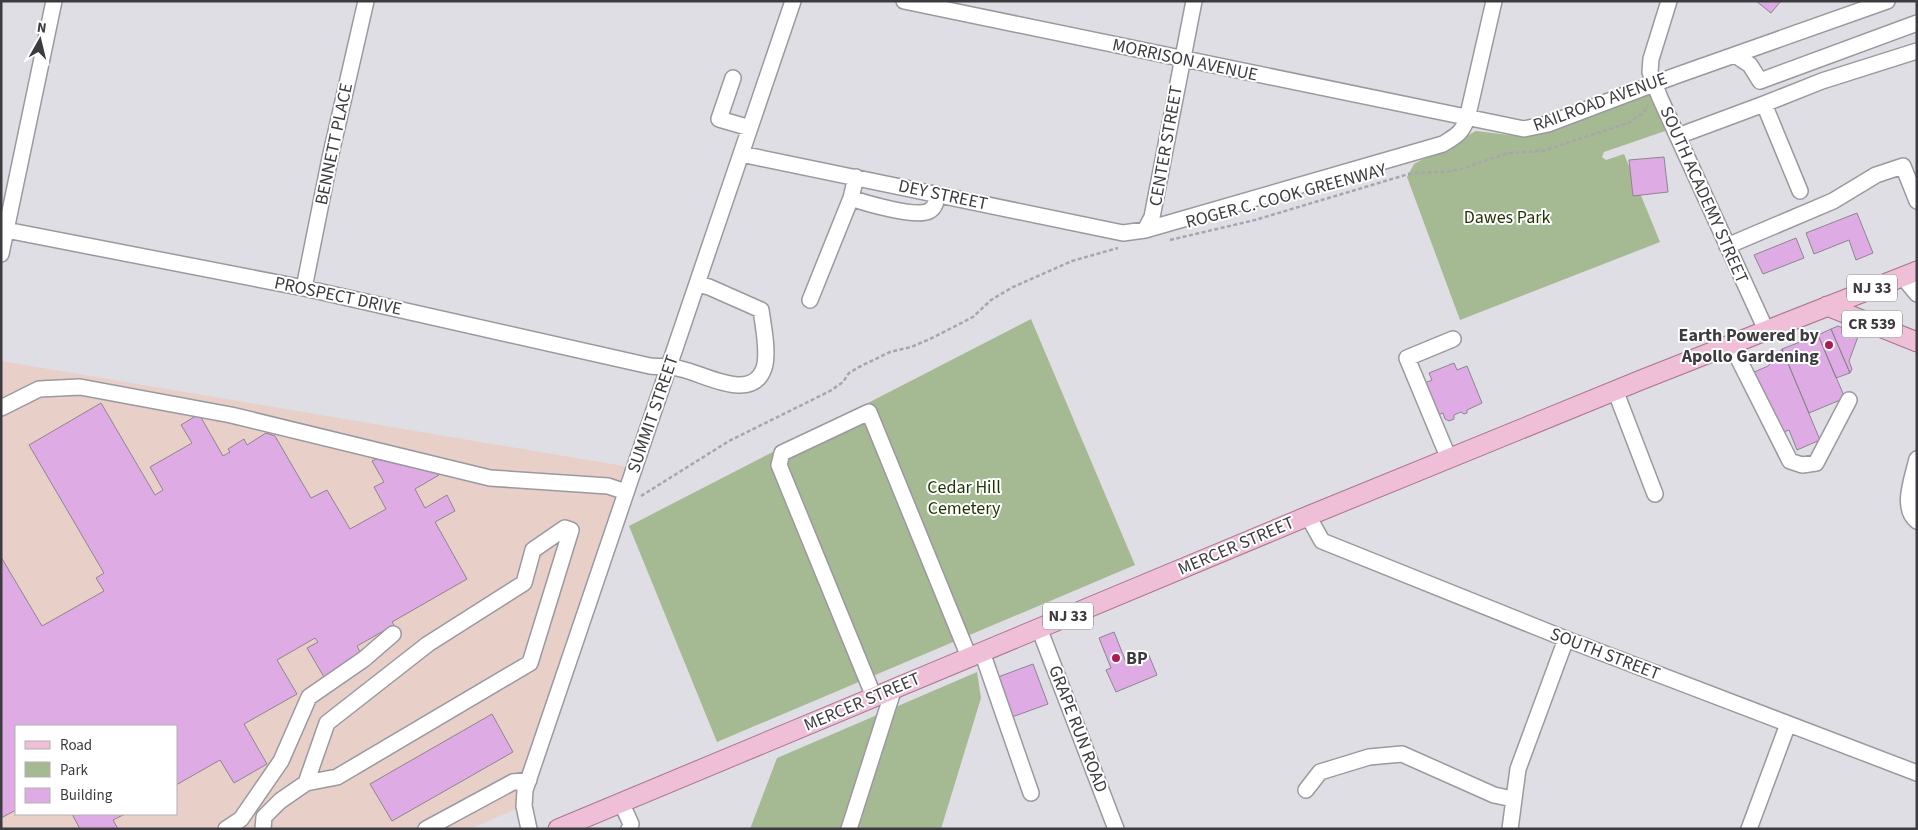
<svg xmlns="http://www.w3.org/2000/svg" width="1918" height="830" viewBox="0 0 1918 830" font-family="'Source Sans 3',sans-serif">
	<rect width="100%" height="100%" fill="#dfdee5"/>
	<path fill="#e8cfc8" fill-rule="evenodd" d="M1,361L635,468L521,807L469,829H1ZM16,726H176V814H16Z"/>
	<path fill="#a5ba92" d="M1651,94L1668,130L1604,152L1602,157L1606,160L1624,154L1660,242L1460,320L1407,177L1414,164L1476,131L1525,137Z
		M1031,319L1135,565L717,742L629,526Z
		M977,672L981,698L941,829H750L777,758Z"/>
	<path fill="#dfabe5" stroke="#8c868c" d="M1756,1H1781L1771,13Z
		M1664,157L1668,192L1633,196L1629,160Z
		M1857,213L1873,253L1856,260L1849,240L1814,254L1806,233Z
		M1796,238L1804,258L1763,274L1754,255Z
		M1838,326L1859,334L1849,361L1852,369L1850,373L1831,329Z
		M1831,329L1850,373L1836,378L1818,335Z
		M1818,335L1845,398L1809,413L1782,349Z
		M1782,349L1820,440L1797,450L1789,430L1778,434L1752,373L1768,366Z
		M1454,363L1457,370L1467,366L1482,403L1467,410V413L1464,414L1461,412L1454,415V419L1449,421L1445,419L1443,413L1433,417L1420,385L1432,380L1429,373Z
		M101,403L155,495L163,490L150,467L192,443L181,425L199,414L223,456L230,452L228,449L244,439L247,445L266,433L275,436L311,498L327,490L350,529L386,509L374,487L384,482L372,461L376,459L436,473L439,475L415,489L425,508L447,495L455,511L435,522L467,579L392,622L394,625L357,646L362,656L324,677L307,648L318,642L315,638L277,660L297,694L244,724L267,764L234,783L220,760L176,785V726H16V810L1,818V557L42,626L104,591L96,578L104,573L29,445Z
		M1114,632L1126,662L1148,653L1157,675L1116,692L1106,670L1111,668L1099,638Z
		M1033,664L1048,704L1012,717L998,677Z
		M492,714L513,752L392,821L370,784Z
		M72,814H125L113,820L118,829H80Z"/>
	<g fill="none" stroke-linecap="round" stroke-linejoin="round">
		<g stroke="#9a99a0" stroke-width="18">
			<path id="minor" d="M904,1L1524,129L1548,124L1675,76L1887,1
				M1669,1L1651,59L1650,72L1660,98L1766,330
				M1735,55L1750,65L1760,81L1917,23
				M733,78L719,119L750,128
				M1764,104L1800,191
				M1678,136L1764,104L1822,81L1917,51
				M741,154L1123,233L1145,230L1443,144C1457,135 1461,134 1467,119L1494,1
				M856,177L851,198C865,203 916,218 929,211C936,207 936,201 937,194
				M6,230L304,288L650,366C660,367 672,366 681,369C705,374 752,403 764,368C769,353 763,325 761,310L709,287L697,284
				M1145,230L1152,217L1194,1
				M1727,246L1833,201L1876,175L1903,166L1917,201
				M1,254L54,1
				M1902,276L1917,294
				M304,288L330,158L366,1
				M810,300L851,198
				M1731,344L1790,461L1802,465L1816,463L1849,400
				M1615,390L1655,494
				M1,408L39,389L80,387L231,415L490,478L608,486L626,492
				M1449,459L1407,358L1453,339
				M1917,459C1913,477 1900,508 1917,521
				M1308,516L1322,541L1566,639L1917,773
				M1039,628L1116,829
				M982,652L1031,793
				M874,697L779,465L782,453L869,412L969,657
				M1306,790L1320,772L1369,757L1402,754L1494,795L1513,799
				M621,802L631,824L629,829
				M226,829L241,819L281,761L309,697L364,659L393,634
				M263,829L264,817L280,801L306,783L337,777L530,663L571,530L565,528L533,550L524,583L428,644L327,723L306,783
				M426,829L513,782L529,780
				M529,829L524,806L525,790L793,1
				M849,829L894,688
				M1510,829L1518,769L1566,639
				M1749,829L1788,724"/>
		</g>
		<g stroke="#aa7491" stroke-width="21">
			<path id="major" d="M1827,306L1917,342
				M558,829L1308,516L1641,380L1917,271"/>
		</g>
		<path stroke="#a7a6ac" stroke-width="2.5" stroke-dasharray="4 2.5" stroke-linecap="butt" d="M1170,240L1255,220L1412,173L1444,172L1461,169L1508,153L1542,151L1628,123L1643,113L1648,105
			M641,496L729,441L830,391L843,382L849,373L859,367L890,352L911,347L930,339L973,317L991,300L1013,287L1072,261L1118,248"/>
		<use href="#minor" stroke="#fff" stroke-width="15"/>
		<use href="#major" stroke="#efbed7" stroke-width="19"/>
	</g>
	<g fill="#ad1c51" stroke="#fff" stroke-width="2">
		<circle cx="1829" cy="345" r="5"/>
		<circle cx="1116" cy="658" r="5"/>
	</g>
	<g text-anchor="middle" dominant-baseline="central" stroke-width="4" stroke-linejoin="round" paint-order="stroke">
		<g fill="#fff" stroke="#767679" stroke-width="1">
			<rect x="1847" y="274.5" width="50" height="27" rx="4"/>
			<rect x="1842" y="310.5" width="60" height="27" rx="4"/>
			<rect x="1043" y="602.5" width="50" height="27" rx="4"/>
		</g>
		<g font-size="16" font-weight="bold" fill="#3c3b3f">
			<text x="1872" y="288">NJ 33</text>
			<text x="1872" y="324">CR 539</text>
			<text x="1068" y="616">NJ 33</text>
		</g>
		<g font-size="18" fill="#3c3b3f" stroke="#fff">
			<text transform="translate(1185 60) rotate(12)">MORRISON AVENUE</text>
			<text transform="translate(1600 102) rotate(-20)">RAILROAD AVENUE</text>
			<text transform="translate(334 144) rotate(-78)">BENNETT PLACE</text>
			<text transform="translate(1166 146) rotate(-80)">CENTER STREET</text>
			<text transform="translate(943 195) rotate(12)">DEY STREET</text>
			<text transform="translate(1704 195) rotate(66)">SOUTH ACADEMY STREET</text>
			<text transform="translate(1286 196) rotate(-15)">ROGER C. COOK GREENWAY</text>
			<text transform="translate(338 296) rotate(12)">PROSPECT DRIVE</text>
			<text transform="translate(653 414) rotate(-71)">SUMMIT STREET</text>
			<text transform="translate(1236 546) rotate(-23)">MERCER STREET</text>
			<text transform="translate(1605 654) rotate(21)">SOUTH STREET</text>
			<text transform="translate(862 702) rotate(-23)">MERCER STREET</text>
			<text transform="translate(1078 729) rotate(69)">GRAPE RUN ROAD</text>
		</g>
		<g font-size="18" fill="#1f3402" stroke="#fff">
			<text x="1507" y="217">Dawes Park</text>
			<text x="964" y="487">Cedar Hill<tspan x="964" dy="21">Cemetery</tspan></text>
		</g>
		<g font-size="18" font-weight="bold" fill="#3c3b3f" stroke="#fff" text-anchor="end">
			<text x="1819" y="335">Earth Powered by<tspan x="1819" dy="21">Apollo Gardening</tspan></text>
			<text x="1126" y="658" text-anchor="start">BP</text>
		</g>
	</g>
	<rect width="1918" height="830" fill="none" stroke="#3c3b3f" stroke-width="5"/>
	<rect x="15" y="725" width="162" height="90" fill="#ffffff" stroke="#b1b1b2"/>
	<rect x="25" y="741" width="25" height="8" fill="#efbed7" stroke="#b1b1b2"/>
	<text x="60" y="750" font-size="15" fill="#3c3b3f">Road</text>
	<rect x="25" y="762" width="25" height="15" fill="#a5ba92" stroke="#b1b1b2"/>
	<text x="60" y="775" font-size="15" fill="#3c3b3f">Park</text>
	<rect x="25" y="788" width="25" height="15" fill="#dfabe5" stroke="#b1b1b2"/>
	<text x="60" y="800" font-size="15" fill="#3c3b3f">Building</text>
	<g transform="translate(40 40) rotate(8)" stroke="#ffffff" stroke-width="4" paint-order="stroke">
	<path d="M0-4L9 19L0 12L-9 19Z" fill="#3c3b3f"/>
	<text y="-8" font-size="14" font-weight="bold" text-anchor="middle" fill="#3c3b3f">N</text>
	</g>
</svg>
